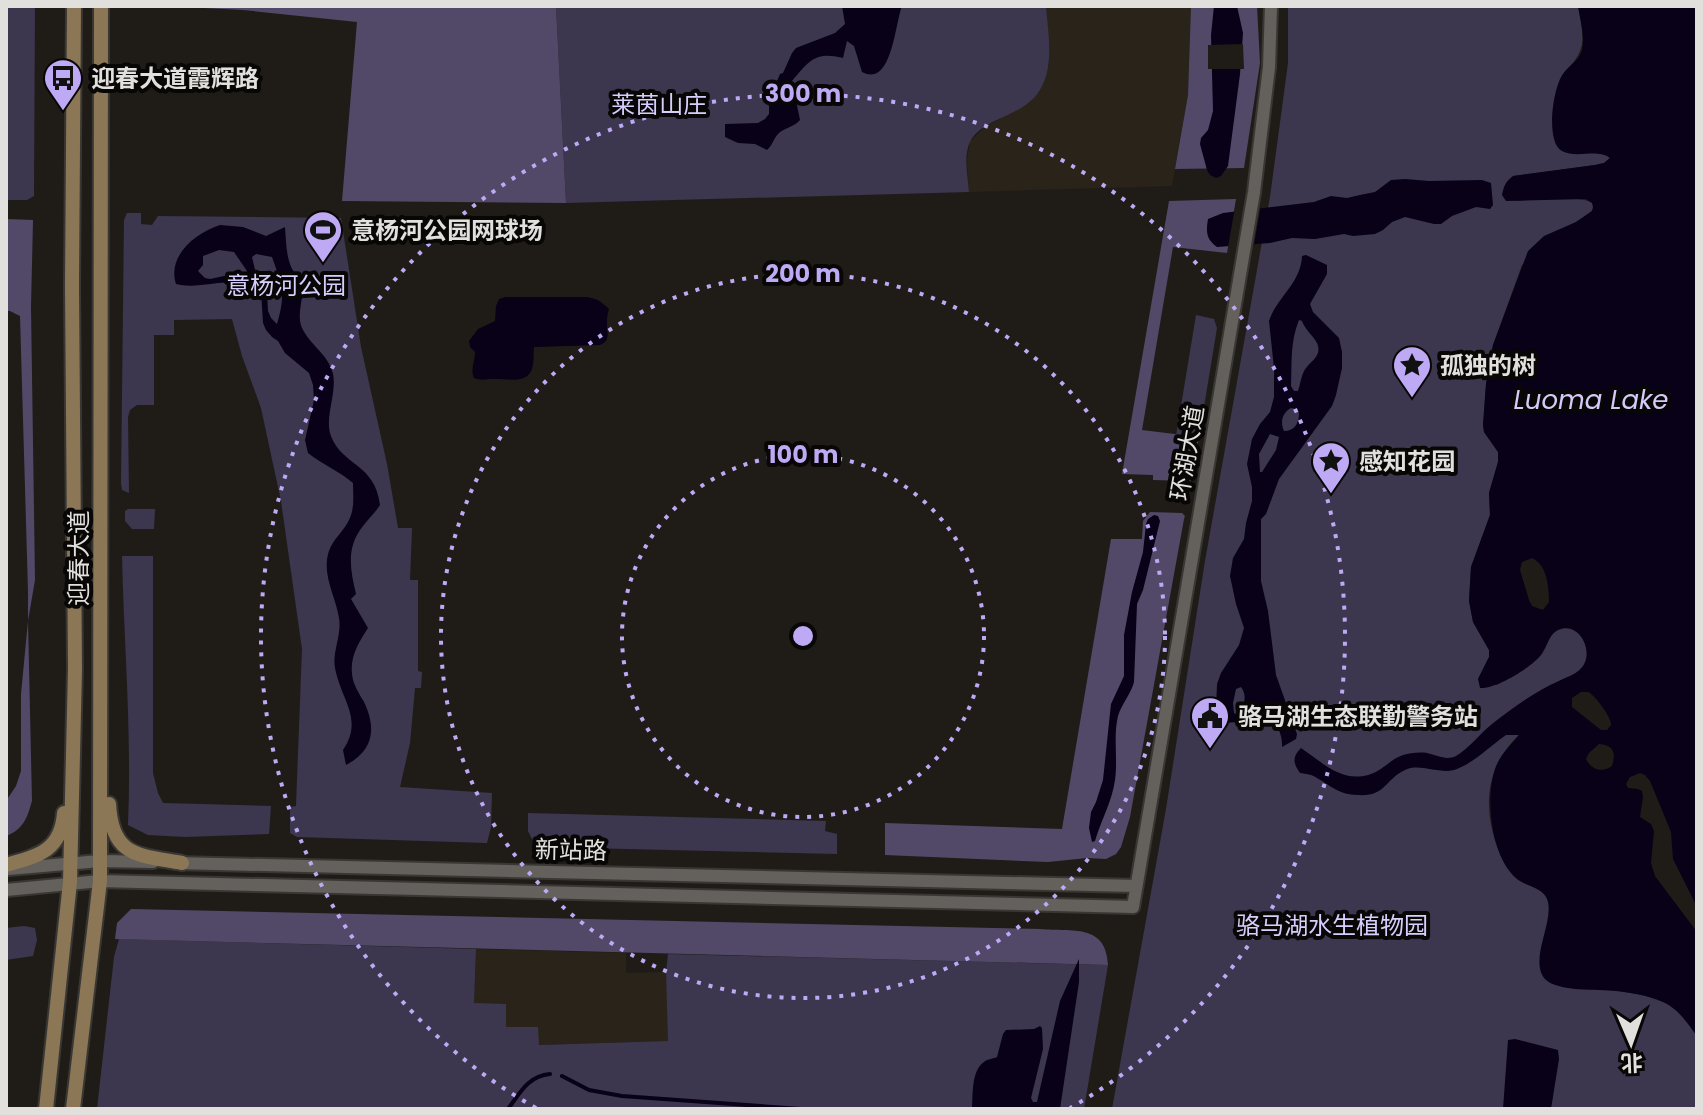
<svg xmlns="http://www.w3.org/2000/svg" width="1703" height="1115" viewBox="0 0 1703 1115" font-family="Poppins,'Noto Sans SC',sans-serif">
	<rect width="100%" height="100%" fill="#1f1c18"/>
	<path fill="#29231a" d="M1046,6H1191L1188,95L1172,186L969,192L967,162L970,141L988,124L998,121L1049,64Z
		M476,949L626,953V973L666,972L669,1041L539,1045L506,1028L474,1003Z"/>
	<path fill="#3d364f" d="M6,6H35L34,185V196L27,200H6Z
		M556,6H1046C1048,32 1054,63 1042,86C1027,118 983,116 970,142C963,156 968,177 969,192L566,203Z
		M1288,6H1578C1584,39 1588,49 1563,74L1594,153L1605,154L1610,158L1604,163L1595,165L1513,176L1516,201C1530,200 1635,189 1576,222L1522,265L1493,345L1486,384L1483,425L1484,432L1498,452V462L1489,493L1490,515L1471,567L1469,601L1473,622L1489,650V657L1478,679L1497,685C1511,676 1532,667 1542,654C1548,646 1548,634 1559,630C1578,621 1593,648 1584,664C1578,676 1564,676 1555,684C1545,696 1536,711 1528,724C1522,733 1514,739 1508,747C1497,761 1490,780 1489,798C1488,824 1497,857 1515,877C1524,887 1544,886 1548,901C1553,917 1543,939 1540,955L1618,991L1643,995L1666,1003L1681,1014L1697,1036V1109H1112L1166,809L1205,561L1270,197L1288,63Z
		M127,213H141V224L152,225L158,216L341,218L361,347L387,464L398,528H412L410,580H418V671L422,672L421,688H415L410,743L400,787L492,793L491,827L487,843L297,837L290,833V807L296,806L302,649L281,501L261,408L242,356L232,319L174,320V335H154V405H137L130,410L128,417L129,493L122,490L121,483L124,220Z
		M1196,315L1214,319L1217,328L1199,437L1176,436Z
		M128,509H155L154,529H132L125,521V511Z
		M122,556H153V773L158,793L163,803L271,806L269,834L185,837L148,835L128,825C132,735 124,645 122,556Z
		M528,813L826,821L825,831L837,834V854L543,847L535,845L528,831Z
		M24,926L35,928L37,940L33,956L6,960V928Z
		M119,939L476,949L474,1003L506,1004V1027H538L539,1045L668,1041L666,972L668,954L1108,965L1084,1109H97L114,957Z"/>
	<path fill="#524969" d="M164,6H556L566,203L342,201L357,22L243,10Z
		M1191,6H1257L1260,63L1244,168L1175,169L1188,95Z
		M1236,199L1227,253L1173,247L1142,430L1199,437L1191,481L1153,480V475L1122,474L1169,201Z
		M6,219L33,220L31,307L35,580L28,621L32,801C27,818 24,829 6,836V801L16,786L21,771V694L28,621V591L20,316L10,311H6Z
		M1150,512L1182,513L1185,516L1184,519L1130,817L1121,847L1116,854L1106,859L1087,858L1048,862L885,855V823L1062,829L1111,539H1142L1143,521Z
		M131,909L1040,929C1072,932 1106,923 1108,965L115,939L117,923Z"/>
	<path fill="#080117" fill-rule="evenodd" d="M842,6H902C895,23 892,88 862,72L854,46L847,41L843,58C815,51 809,61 792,81L800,120C793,128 783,128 778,134C773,139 773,145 767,150L755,144L738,143L725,137V124L758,123L765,119L769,114V100L780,74L783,73L792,53L796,48L835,33L845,24Z
		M1214,6H1237L1243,33L1240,74L1228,166L1221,176L1216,178L1210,175L1207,170L1200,144L1201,138L1208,130L1213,111L1211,35Z
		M1578,6H1697V907L1673,859L1671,832L1650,781L1645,775L1640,773L1630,777L1626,784L1628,788L1638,789L1642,791L1643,797L1640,817L1651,824L1654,831L1651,863L1655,876L1697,932V1036C1688,1024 1681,1013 1669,1005C1654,996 1633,993 1616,991C1599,989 1557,992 1545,979C1529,961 1553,924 1548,902C1545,887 1526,887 1516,878C1491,857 1485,798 1495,769C1499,756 1511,745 1519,735H1506C1490,746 1473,764 1454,770C1437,774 1420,763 1405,770C1384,780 1386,797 1357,795C1340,795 1331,786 1317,778C1312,774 1306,774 1300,773C1293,763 1292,757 1301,748C1323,763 1343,784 1371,774C1383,770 1391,759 1403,755C1410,753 1419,752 1427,753C1437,755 1446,761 1456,756C1471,747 1479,734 1492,724C1512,708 1536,691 1559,681C1568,677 1578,674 1584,665C1592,651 1582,628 1565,628C1550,629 1549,643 1542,653C1533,667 1496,689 1480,688L1478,679L1489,657V650L1473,622L1469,601L1471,567L1490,515L1489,493L1498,462V452L1484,432L1483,425L1486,384L1493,345L1528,251L1544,236L1576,222L1592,211L1593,207L1592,203L1586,199L1506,201L1502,195C1504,186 1505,182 1513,176L1595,165L1604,163L1610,158C1597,148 1577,159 1562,151C1545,142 1553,87 1563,74C1569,65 1579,61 1582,50C1585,36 1580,19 1578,6ZM1532,558C1547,565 1549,586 1549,602L1543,610L1532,606L1529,600L1520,570L1522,562ZM1581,692C1583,692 1586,692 1588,692C1594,694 1612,718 1611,725C1610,727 1608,728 1607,730H1601L1572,707V698ZM1599,744C1614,745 1616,753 1612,766C1603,773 1591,770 1586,759L1589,753Z
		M1405,179L1429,181L1482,180L1491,183L1493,205L1490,209L1476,207L1452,216L1441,224H1434L1405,217L1392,222L1383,230L1375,234L1353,236L1344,234L1315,239L1292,238L1270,243L1217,247C1206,239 1206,232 1208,219L1223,213L1314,202L1331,196L1347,198L1360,195L1375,192L1391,180Z
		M220,225L243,227L266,236L285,227C286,240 286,253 290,264C292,272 300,277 302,286C304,300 296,314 302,328C310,345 329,355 333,374C337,394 324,418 331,436C342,466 375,463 380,505C375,513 369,518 363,526C346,547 350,569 356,594L351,599L368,628C359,642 350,656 352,674C353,685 359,693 364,702C377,729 373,751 346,765L343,750C364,719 341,700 335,668C332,652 342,635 339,618C336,597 321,574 329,551C333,539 344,531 349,520C355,508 353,496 353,483C339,471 322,464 308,453L305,440L314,400L313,385L309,373L285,353L278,341L272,337L266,330L263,323L261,291C236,272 203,291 176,284C167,256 195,233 220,225ZM219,250L234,252L247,271V276L243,278L224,276L210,279L205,278L198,271L203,265V256ZM256,254L272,257C282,285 286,294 277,324L271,318L268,311L267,292L256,274L252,257Z
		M1306,255L1327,265V274L1310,304L1313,312L1339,338L1342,352V368L1336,395L1332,406L1279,479L1266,514L1261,519V581L1268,611L1276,675L1297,734L1296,739L1282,747C1283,726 1268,710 1249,730L1241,726L1239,722L1222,723L1216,710L1217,684L1221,673L1239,645L1244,628L1236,604L1230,576L1233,558L1244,539L1246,523L1252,501V487L1247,464L1252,439L1260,424L1270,412L1274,397V368L1269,321C1277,297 1301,283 1302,256ZM1299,320L1302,321C1305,330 1313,335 1317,343C1323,357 1309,361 1304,371C1301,377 1300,385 1298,391H1294L1291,386C1292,362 1290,342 1299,320ZM1291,408L1296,409L1299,413C1299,423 1295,431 1284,431C1280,422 1282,413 1291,408ZM1270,434L1279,437L1276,450L1262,472H1260L1259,454ZM1241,687C1248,696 1244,707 1237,715L1234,713L1233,703L1236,689Z
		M505,297H587C600,300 600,301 609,309C608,313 607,316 607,320C606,331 612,340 600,345L534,347C533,355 535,366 530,373C522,384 505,378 493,379C485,379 482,381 474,378C470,369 475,362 475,352L470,347L469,341L478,329L495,321L496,306L499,299Z
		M1154,515L1158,516L1160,521L1143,590L1137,604L1134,682C1131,694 1122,703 1118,716C1113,737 1118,759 1115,780C1112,802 1101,820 1095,841L1092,842L1089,828L1091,812L1096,802L1103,780L1111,704L1124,676V635L1132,592L1143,552L1146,524L1148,519Z
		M1079,959V982L1060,1109H972C973,1095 971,1071 984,1062C987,1059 992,1059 997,1057L1003,1034L1006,1030L1034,1029L1040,1026L1042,1028L1043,1049L1031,1098L1033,1102H1037L1060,1001Z
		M1515,1039L1558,1050L1559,1059L1551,1109H1503L1508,1040Z"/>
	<path fill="#1f1c18" d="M1243,44L1244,69H1208V45Z
		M1261,204L1254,245L1228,247L1235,207Z"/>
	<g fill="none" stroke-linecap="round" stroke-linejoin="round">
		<path stroke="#080117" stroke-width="4" d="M562,1076L589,1090L622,1096L801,1109
			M508,1109C520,1093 528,1076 550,1074"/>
		<g stroke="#393734" stroke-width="16">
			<path id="tertiary" d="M176,863L1136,886
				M8,869L100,861L153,862
				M6,890L100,881L1133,907L1254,192L1269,67L1271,6"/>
		</g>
		<g stroke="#393734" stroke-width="18">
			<path id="secondary" d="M109,804C112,857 138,855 182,863
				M6,865C38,856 61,851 64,813
				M46,1109L70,882L75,669L72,287L74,6
				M73,1109L100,881V861L101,6"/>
		</g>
		<use href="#tertiary" stroke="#64605c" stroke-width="12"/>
		<use href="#secondary" stroke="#8b7655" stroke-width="14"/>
	</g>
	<g fill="none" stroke="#bea9f5" stroke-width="4" stroke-dasharray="4 8">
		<circle cx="803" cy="636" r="181"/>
		<circle cx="803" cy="636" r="362"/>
		<path d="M536 1108A542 542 0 1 1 1070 1108"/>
	</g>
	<defs>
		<g id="bus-pin" transform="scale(2)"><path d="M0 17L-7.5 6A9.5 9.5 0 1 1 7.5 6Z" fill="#bea9f5" stroke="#080706"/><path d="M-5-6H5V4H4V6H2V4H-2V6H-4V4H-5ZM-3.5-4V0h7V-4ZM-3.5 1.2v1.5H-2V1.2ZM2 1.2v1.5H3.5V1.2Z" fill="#111"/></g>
		<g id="stadium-pin" transform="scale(2)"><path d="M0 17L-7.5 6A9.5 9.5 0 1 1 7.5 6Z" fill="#bea9f5" stroke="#080706"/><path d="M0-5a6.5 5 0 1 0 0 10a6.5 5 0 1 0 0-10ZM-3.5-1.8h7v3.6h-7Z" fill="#111"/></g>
		<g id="sight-pin" transform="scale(2)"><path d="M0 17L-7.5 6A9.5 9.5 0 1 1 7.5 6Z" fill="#bea9f5" stroke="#080706"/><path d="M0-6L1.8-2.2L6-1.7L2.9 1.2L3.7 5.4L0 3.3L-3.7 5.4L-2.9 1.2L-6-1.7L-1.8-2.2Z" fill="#111"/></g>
		<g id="civic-pin" transform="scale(2)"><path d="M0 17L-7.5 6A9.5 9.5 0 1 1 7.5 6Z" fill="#bea9f5" stroke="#080706"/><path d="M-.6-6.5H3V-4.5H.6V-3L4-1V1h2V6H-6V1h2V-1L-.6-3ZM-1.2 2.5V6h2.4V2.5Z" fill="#111"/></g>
	</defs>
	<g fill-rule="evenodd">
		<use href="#bus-pin" x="63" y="78"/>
		<use href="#stadium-pin" x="323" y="230"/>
		<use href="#sight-pin" x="1412" y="365"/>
		<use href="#sight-pin" x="1331" y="461"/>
		<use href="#civic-pin" x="1210" y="716"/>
	</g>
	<g text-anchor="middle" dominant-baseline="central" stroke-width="8" stroke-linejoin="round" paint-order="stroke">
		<g font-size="24" font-weight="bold" fill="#e2e0dd" stroke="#080706" text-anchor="start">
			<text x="91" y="78">迎春大道霞辉路</text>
			<text x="351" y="230">意杨河公园网球场</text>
			<text x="1440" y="365">孤独的树</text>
			<text x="1359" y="461">感知花园</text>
			<text x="1238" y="716">骆马湖生态联勤警务站</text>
		</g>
		<g font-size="24" fill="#d9cdfd" stroke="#080706">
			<text x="659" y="104">莱茵山庄</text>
			<text x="286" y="285">意杨河公园</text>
			<text x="1332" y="925">骆马湖水生植物园</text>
		</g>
		<g font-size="24" fill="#e2e0dd" stroke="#080706">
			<text transform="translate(1187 453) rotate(-80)">环湖大道</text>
			<text transform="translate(78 558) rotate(-90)">迎春大道</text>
			<text transform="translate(571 850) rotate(1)">新站路</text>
		</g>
		<g font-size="26" font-style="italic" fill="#d5c9f9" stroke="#080706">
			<text x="1591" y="400">Luoma Lake</text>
		</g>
	</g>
	<circle cx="803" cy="636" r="12" fill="#bea9f5" stroke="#080706" stroke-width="4"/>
	<g font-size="24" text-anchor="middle" font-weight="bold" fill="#bea9f5" stroke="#080706" stroke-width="8" stroke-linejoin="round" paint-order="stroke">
		<text x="803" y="102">300 m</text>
		<text x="803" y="282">200 m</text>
		<text x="803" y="463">100 m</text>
	</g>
	<rect width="1703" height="1115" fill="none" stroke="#e2e0dd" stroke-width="16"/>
	<g transform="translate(1631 1043) rotate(178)" stroke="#080706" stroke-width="6" paint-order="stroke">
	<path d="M0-6L14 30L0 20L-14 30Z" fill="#e2e0dd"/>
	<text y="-12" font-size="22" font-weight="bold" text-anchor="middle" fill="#e2e0dd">北</text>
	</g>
</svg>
